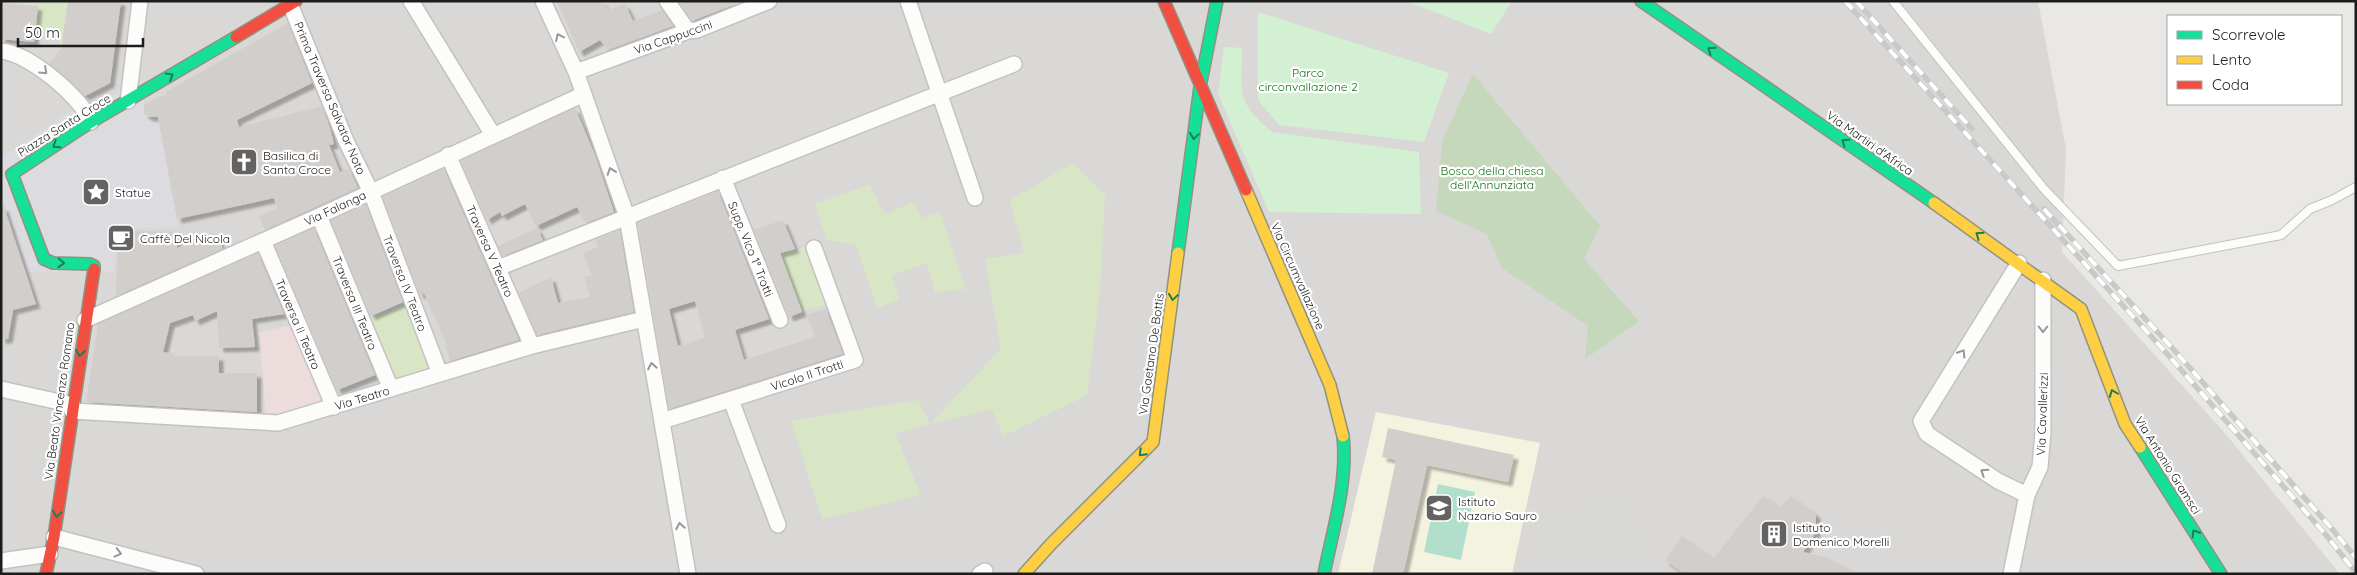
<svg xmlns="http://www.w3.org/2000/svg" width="2357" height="575" viewBox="0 0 2357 575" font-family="Quicksand,sans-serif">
	<defs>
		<filter id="shadow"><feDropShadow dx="4.5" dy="4.5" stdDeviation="1" flood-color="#0004"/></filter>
	</defs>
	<rect width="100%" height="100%" fill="#eae8e5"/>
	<path fill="#d9d8d6" d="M1,1H2038L2066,149L2062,252L2224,432L2340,574H1Z"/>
	<path fill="#ecdcdb" d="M293,325L330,408L284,417L266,416L259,332Z"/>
	<path fill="#f4f3e0" d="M1376,412L1540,443L1512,574H1338Z"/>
	<path fill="#d8d8d6" d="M1617,493L1655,574H1541L1543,530Z"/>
	<path fill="#d8e6c5" d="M1,1H68L61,49L57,32L35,28L38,6Z
		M1073,163L1105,195L1100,289L1087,395L1003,436L992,409L895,433L921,495L822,519L791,421L918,400L930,424L1001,349L985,259L1024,253L1010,200Z
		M869,185L885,214L914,202L922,218L940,212L965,289L935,292L927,263L892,275L899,299L877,308L856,245L827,240L815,204Z
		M808,247L830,303L802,312L780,253Z
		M412,303L440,374L391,389L363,322Z"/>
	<path fill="#c6d8bb" d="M1473,74L1600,226L1584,259L1639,321L1585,359L1588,326L1502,268L1487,234L1436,211L1442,141Z"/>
	<path fill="#d3f0d2" d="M1406,1H1512L1491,34Z
		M1258,12L1449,73L1424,142L1279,125L1258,100Z
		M1224,47L1242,48C1241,91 1236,103 1272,132L1419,152L1421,214L1269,212L1218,94Z"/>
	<path fill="#b2dfcb" d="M1438,484L1475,492L1461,560L1424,552Z"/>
	<path fill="#dcdbdf" d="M124,90L144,100V114L149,117H158L177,219V228H117L114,273L94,271L28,272L1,194V157L76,108H91Z"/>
	<path fill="#d1cecc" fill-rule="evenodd" filter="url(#shadow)" d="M68,1H121L110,83L85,96L49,64L64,45H62Z
		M557,1H601L609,10L625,4L633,21L662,10L673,26L608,50L600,40L579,52Z
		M683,1H741V2L692,21L680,3Z
		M1,3L38,6L34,42L1,39Z
		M288,23L312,83L237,120L239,127L322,106L330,128L334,144L329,145L340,172L349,169L358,188L265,230L259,216L277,208L274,198L177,219L158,117H149L144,114V105L160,96H166V92Z
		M575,108L595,155L614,212L586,223L577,207L536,226L525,204L502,216L500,212L487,220L461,161Z
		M444,169L519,340L450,361L444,338L424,293L420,295L383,197Z
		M718,191L769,319L735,330L744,360L815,337L807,315L826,309L843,354L669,409L638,223ZM695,301L705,338L678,346L669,309Z
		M366,205L403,302L371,316L331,221Z
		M1,207H4L36,304L13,310L8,339H1Z
		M783,220L795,249L780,253L802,312L789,317L754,230Z
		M314,228L375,375L337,390L275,246Z
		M537,228L543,240L503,256L498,246Z
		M118,230L177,232V248L215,233L223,249L116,296Z
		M620,230L634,312L537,335L519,293L551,277L558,303L590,297L584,276H592L583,253L598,247L595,240Z
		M258,253L284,314L252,319L255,347L219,348L217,311L195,321L193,315L170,323L163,352L174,354V356H219V373H257V412L86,402L98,324Z
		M1388,428L1514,455L1508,482L1427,465L1403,574H1372L1396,460L1382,457Z
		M1763,496L1781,506L1791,496L1816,514V532L1803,552L1825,557L1859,574H1684L1665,560L1682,536L1714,558Z"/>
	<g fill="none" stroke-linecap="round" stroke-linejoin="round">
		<g stroke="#c3c2c1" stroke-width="10">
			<path id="lane" d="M1893,1L2044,189L2118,266L2281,235L2310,209L2332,200L2356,187"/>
		</g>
		<g stroke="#c3c2c1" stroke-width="18">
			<path id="street" d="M411,1L493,135
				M543,1L576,72L627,217L688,574
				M667,1L688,31
				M908,1L975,198
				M290,4L346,141L371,192L440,374
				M1,51C29,53 82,98 91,122
				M576,72L688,31L697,30L769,1
				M128,101L140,1
				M448,155L532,346
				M723,178L780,320
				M319,216L391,389
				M263,241L334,407
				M2019,263L1921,421L1927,434L1998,481L2027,495
				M498,268L1014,64
				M85,320L319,216L584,94
				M1,389L73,405
				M731,400L778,525
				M72,411L278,423L532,346L644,319
				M662,421L855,360L814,248
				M54,537L196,574
				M1,561L50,554
				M980,574L985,571
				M2011,574L2027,495L2040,467L2043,432V280"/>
		</g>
		<g stroke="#91927e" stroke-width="14">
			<path id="fast" d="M1641,1L1934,203
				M1178,253L1200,87L1217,1
				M94,269V266L90,264L53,263L44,259L12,174L91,122L236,37
				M2140,447L2221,574
				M1324,574C1333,529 1348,482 1343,436"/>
		</g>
		<g stroke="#91927e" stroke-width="14">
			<path id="slow" d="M1246,190L1330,385L1343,436
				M1934,203L2081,309L2125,424L2140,447
				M1024,574L1051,544L1153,442L1178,253"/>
		</g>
		<g stroke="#91927e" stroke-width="14">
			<path id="jam" d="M1164,1L1246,190
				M236,37L296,1
				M46,574L54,537L94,269"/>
		</g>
		<use href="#lane" stroke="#fcfcfb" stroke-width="8"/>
		<use href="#street" stroke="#fcfcfb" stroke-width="15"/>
		<use href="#fast" stroke="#16e098" stroke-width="11"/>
		<use href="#slow" stroke="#ffcf43" stroke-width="11"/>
		<use href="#jam" stroke="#f24e42" stroke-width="11"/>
		<g stroke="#c9c9c8" stroke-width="5.5">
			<path id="rail" d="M1845,1L2169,356L2326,535L2356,573
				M1856,1L1972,129
				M2044,209L2175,351L2333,530L2356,558"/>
		</g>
		<use href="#rail" stroke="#fff" stroke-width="4" stroke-dasharray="11" stroke-linecap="butt"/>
	</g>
	<defs><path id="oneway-chevron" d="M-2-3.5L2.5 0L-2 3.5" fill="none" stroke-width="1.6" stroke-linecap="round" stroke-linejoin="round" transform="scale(1.25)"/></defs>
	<g stroke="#979797">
		<use href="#oneway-chevron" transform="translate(559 37) rotate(-115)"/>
		<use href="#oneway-chevron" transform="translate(44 71) rotate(43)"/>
		<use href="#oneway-chevron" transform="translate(611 171) rotate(-109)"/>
		<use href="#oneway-chevron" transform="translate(2043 329) rotate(90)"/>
		<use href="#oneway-chevron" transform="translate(1962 353) rotate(-58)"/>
		<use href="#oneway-chevron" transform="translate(652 366) rotate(-100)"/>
		<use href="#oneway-chevron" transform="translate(1984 472) rotate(-147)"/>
		<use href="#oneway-chevron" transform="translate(680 526) rotate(-100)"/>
		<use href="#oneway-chevron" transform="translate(118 553) rotate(15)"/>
	</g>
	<g stroke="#197e5a">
		<use href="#oneway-chevron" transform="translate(1711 50) rotate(-145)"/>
		<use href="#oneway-chevron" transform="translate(170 76) rotate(-31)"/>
		<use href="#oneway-chevron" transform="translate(1194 136) rotate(98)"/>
		<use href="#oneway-chevron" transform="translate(1845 142) rotate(-145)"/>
		<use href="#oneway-chevron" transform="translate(56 145) rotate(147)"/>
		<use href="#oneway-chevron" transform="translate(1979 235) rotate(-145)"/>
		<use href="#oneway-chevron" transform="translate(61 263) rotate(2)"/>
		<use href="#oneway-chevron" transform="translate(1173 297) rotate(98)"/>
		<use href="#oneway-chevron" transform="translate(80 353) rotate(98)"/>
		<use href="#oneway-chevron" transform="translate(2113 393) rotate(-111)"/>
		<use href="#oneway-chevron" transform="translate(1142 453) rotate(135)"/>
		<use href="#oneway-chevron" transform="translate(57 514) rotate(98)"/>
		<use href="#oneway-chevron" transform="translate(2195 533) rotate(-123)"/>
	</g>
	<defs>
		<g id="church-square" transform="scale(1.4375)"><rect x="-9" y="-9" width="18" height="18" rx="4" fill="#646362" stroke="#fff"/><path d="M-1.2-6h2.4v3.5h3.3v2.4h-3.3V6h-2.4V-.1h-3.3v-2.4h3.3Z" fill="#fff"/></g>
		<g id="sight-square" transform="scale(1.4375)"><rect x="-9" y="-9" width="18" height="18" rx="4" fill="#646362" stroke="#fff"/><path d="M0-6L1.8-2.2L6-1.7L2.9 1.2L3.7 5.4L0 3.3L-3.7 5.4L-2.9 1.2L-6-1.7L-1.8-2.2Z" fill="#fff"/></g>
		<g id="cafe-square" transform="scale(1.4375)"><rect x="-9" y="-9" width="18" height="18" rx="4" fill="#646362" stroke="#fff"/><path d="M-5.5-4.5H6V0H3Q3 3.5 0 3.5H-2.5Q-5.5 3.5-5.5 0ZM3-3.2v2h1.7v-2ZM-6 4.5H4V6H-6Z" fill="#fff"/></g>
		<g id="school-square" transform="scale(1.4375)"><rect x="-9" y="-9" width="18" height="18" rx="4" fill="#646362" stroke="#fff"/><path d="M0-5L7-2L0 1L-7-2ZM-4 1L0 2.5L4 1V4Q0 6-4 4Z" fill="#fff"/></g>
		<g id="building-square" transform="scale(1.4375)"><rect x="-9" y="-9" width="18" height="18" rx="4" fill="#646362" stroke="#fff"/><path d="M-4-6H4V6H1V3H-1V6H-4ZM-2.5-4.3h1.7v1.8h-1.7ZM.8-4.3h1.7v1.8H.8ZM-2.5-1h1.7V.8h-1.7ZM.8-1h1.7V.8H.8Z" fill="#fff"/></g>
	</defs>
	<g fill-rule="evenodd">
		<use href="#church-square" x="244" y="162"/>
		<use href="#sight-square" x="96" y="192"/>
		<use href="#cafe-square" x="121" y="238"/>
		<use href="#school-square" x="1439" y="508"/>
		<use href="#building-square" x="1774" y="534"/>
	</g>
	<g text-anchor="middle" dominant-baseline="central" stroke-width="4.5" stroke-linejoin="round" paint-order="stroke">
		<g font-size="12" fill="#1c1c1c" stroke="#fff">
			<text transform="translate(673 37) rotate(-19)">Via Cappuccini</text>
			<text transform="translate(330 98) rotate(67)">Prima Traversa Salvator Noto</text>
			<text transform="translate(64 125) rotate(-32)">Piazza Santa Croce</text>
			<text transform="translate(1870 143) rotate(35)">Via Martiri d'Africa</text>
			<text transform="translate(335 208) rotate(-25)">Via Falanga</text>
			<text transform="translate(751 249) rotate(68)">Supp. Vico 1° Trotti</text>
			<text transform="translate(490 251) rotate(66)">Traversa V Teatro</text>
			<text transform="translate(1298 276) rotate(66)">Via Circumvallazione</text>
			<text transform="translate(405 283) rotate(69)">Traversa IV Teatro</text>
			<text transform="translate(355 303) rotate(68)">Traversa III Teatro</text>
			<text transform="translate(298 324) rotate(67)">Traversa II Teatro</text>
			<text transform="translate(1151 354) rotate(-82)">Via Gaetano De Bottis</text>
			<text transform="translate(807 375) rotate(-18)">Vicolo II Trotti</text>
			<text transform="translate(362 398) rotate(-17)">Via Teatro</text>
			<text transform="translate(59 401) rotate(-82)">Via Beato Vincenzo Romano</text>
			<text transform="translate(2042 414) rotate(-88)">Via Cavallerizzi</text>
			<text transform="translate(2168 465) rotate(58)">Via Antonio Gramsci</text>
		</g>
		<g font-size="12" fill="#117316" stroke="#fff">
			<text x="1308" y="72">Parco<tspan x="1308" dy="14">circonvallazione 2</tspan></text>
			<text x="1492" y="170">Bosco della chiesa<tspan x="1492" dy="14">dell'Annunziata</tspan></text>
		</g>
		<g font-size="12" fill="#1c1c1c" stroke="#fff" text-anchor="start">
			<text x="263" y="155">Basilica di<tspan x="263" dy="14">Santa Croce</tspan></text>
			<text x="115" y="192">Statue</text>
			<text x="140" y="238">Caffè Del Nicola</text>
			<text x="1458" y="501">Istituto<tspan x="1458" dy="14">Nazario Sauro</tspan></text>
			<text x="1793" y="527">Istituto<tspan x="1793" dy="14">Domenico Morelli</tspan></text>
		</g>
	</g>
	<rect width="2357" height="575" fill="none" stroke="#1c1c1c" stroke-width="5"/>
	<rect x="2167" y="15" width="175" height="90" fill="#ffffff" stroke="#a4a4a4"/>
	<rect x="2177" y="31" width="25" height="8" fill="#16e098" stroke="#a4a4a4"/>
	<text x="2212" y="40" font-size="15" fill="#1c1c1c">Scorrevole</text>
	<rect x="2177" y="56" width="25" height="8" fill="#ffcf43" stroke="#a4a4a4"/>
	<text x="2212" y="65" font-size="15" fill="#1c1c1c">Lento</text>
	<rect x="2177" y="81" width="25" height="8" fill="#f24e42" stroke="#a4a4a4"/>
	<text x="2212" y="90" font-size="15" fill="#1c1c1c">Coda</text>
	<path d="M18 38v8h125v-8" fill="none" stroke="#1c1c1c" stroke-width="2.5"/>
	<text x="25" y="38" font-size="15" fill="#1c1c1c" stroke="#ffffff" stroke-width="4" paint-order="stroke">50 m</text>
</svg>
